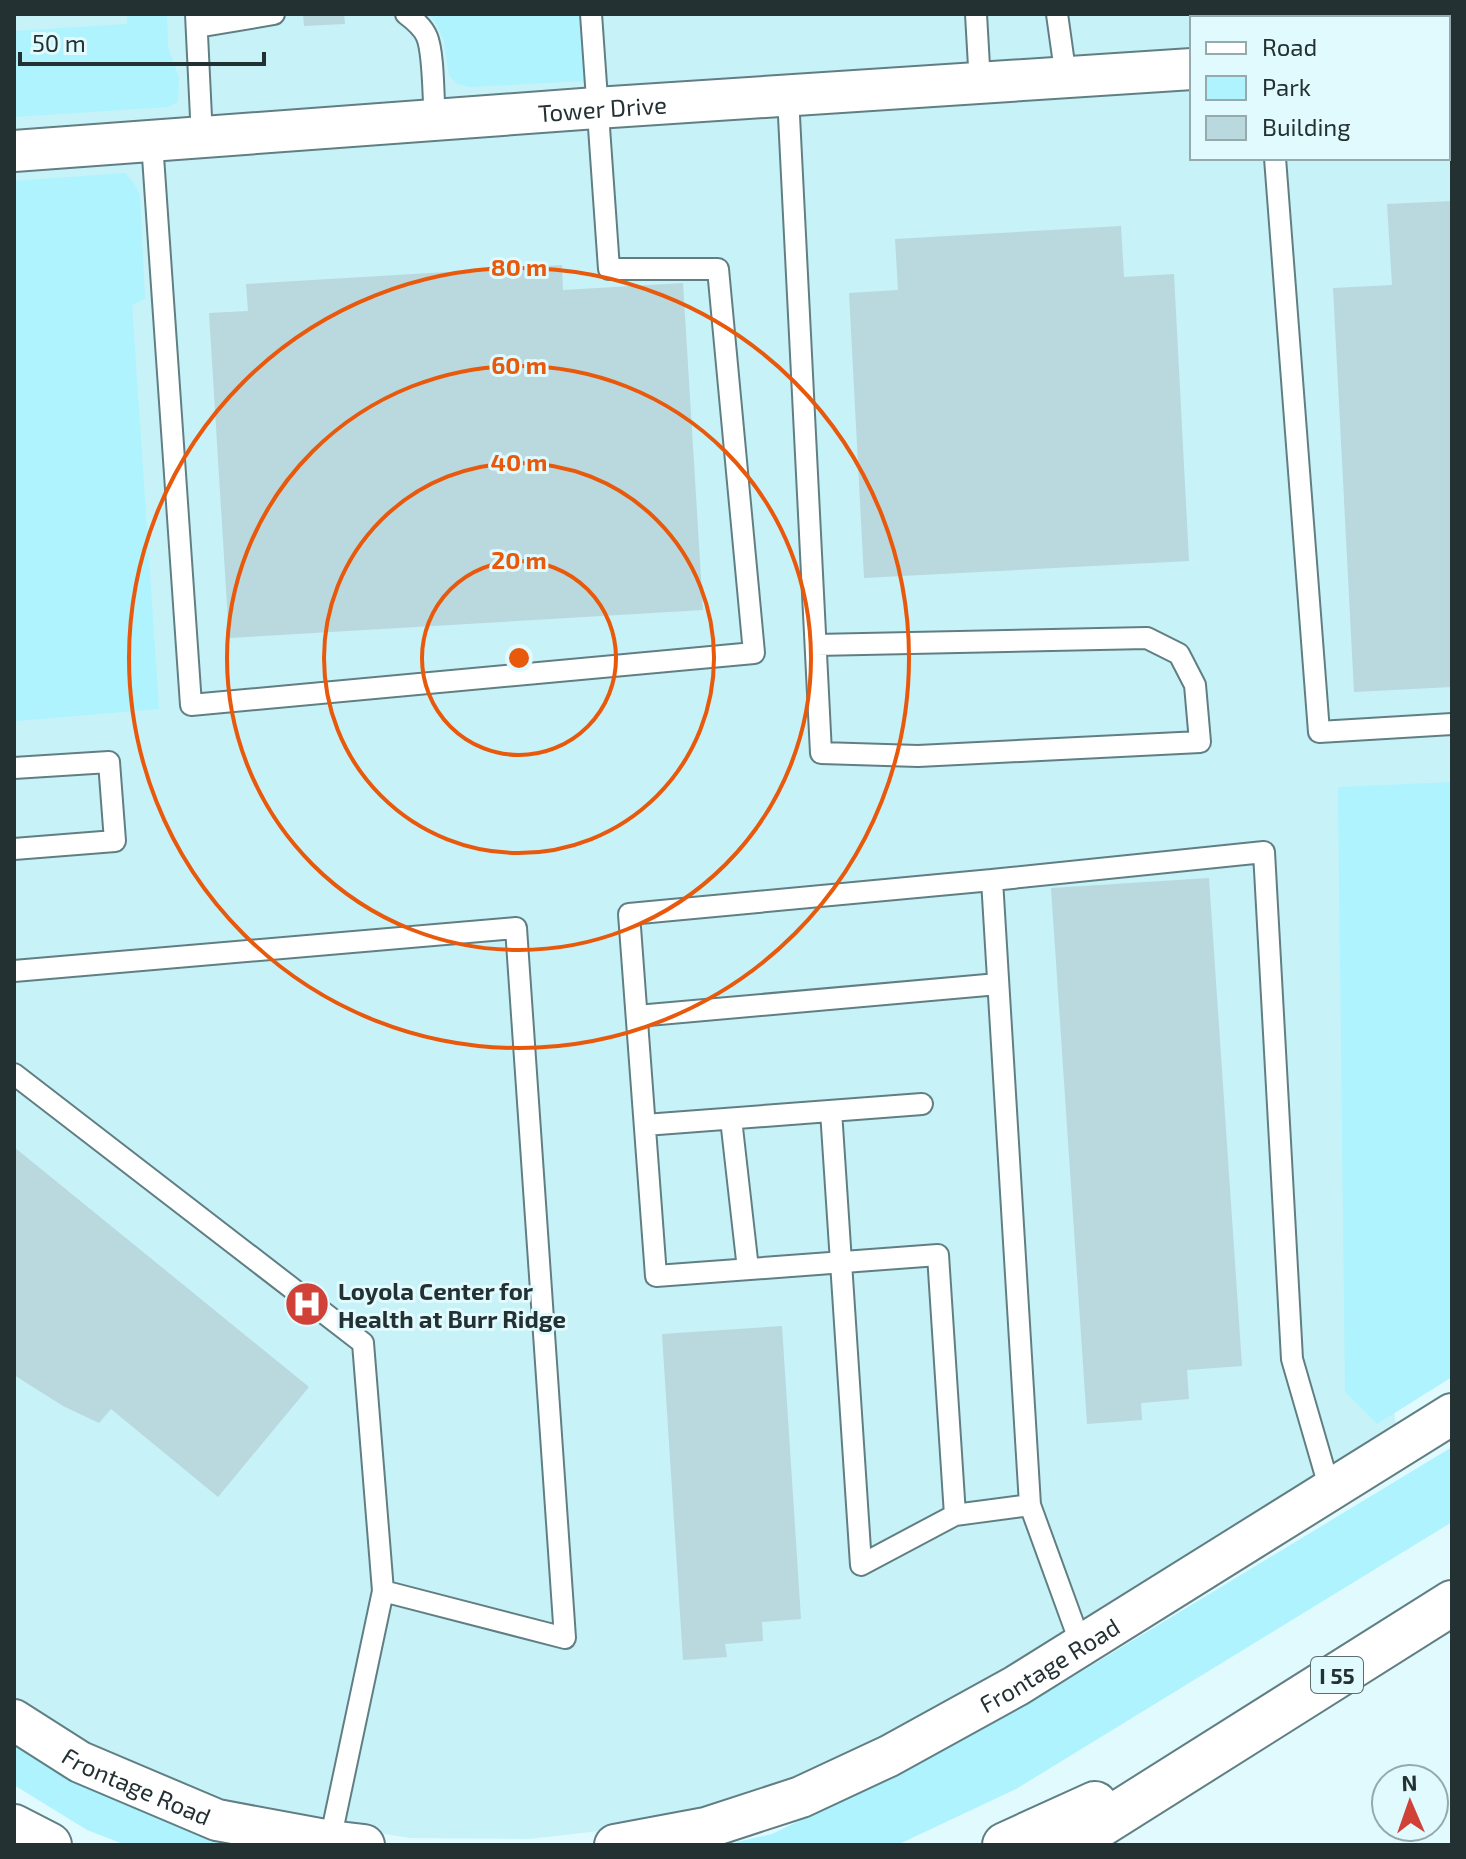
<svg xmlns="http://www.w3.org/2000/svg" width="1466" height="1859" viewBox="0 0 1466 1859" font-family="'Exo 2',sans-serif">
	<rect width="100%" height="100%" fill="#e0fafe"/>
	<path fill="#c7f2f8" fill-rule="evenodd" d="M14,14H1452V791L1341,799L1396,1429L951,1703L858,1754L719,1808L635,1827L529,1839L410,1838L278,1817L180,1787L71,1736L14,1703ZM1192,18H1448V158H1192Z"/>
	<path fill="#aef3fe" d="M127,14H167L168,47L179,78L178,102L168,107L14,117V31L127,24Z
		M428,14H579L585,81L469,87L458,84L449,76L444,41L435,21Z
		M125,173L134,183L140,196L145,299L132,305L159,709L17,721L14,719V181Z
		M1452,782V1377L1377,1424L1345,1392L1338,787Z
		M1452,1447V1522L1016,1789L897,1845H724L772,1834L922,1761L1066,1681Z
		M14,1744L201,1830L258,1845H126L87,1830L14,1785Z"/>
	<path fill="#b9d9de" d="M303,14H344L345,24L304,26Z
		M1452,201V687L1354,692L1333,288L1392,285L1387,204Z
		M1121,226L1124,277L1174,274L1189,561L864,578L849,293L898,290L895,239Z
		M562,265L563,290L683,283L703,610L229,638L209,313L248,311L246,284Z
		M1209,878L1242,1366L1187,1370L1189,1399L1141,1403L1142,1420L1087,1424L1051,888Z
		M14,1147L309,1387L218,1497L111,1409L99,1423L63,1406L14,1375Z
		M782,1326L801,1619L762,1622L763,1641L725,1644L727,1657L683,1660L662,1334Z"/>
	<g fill="none" stroke-linecap="round" stroke-linejoin="round">
		<g stroke="#617f83" stroke-width="24">
			<path id="service" d="M196,14L202,138
				M406,14C414,20 423,27 427,37C434,54 433,100 435,120
				M976,14L980,84
				M1057,14L1066,78
				M197,27L274,14
				M788,96L821,753L918,756L1200,742L1195,685L1179,654L1147,638L816,645
				M152,142L191,705L754,653L718,269H609L591,14
				M1275,158L1319,732L1452,724
				M14,768L109,762L115,841L14,849
				M992,880L1264,852L1292,1359L1330,1490
				M14,971L516,928L565,1638L383,1591
				M637,1016L998,984
				M14,1074L363,1343L383,1591L330,1841
				M831,1111L861,1565L955,1515L1030,1505
				M731,1119L748,1269
				M645,1125L922,1104
				M955,1515L938,1255L656,1276L629,914L992,880L1030,1505L1081,1645"/>
		</g>
		<g stroke="#617f83" stroke-width="44">
			<g id="minor">
				<path d="M1448,51H1452"/>
				<path id="s1" d="M14,151L596,108L1192,69"/>
				<path id="s2" d="M14,1720L80,1762L217,1820L330,1841L364,1845"/>
				<path id="s3" d="M615,1845L706,1828L801,1797L889,1756L1016,1686L1452,1414"/>
			</g>
		</g>
		<g stroke="#617f83" stroke-width="48">
			<path id="motorway" d="M14,1827L49,1845
				M1005,1845L1095,1804
				M1068,1845L1452,1603"/>
		</g>
		<use href="#service" stroke="#fff" stroke-width="20"/>
		<use href="#minor" stroke="#fff" stroke-width="40"/>
		<use href="#motorway" stroke="#fff" stroke-width="44"/>
	</g>
	<g fill="none" stroke="#e8590c" stroke-width="4">
		<circle cx="519" cy="658" r="97"/>
		<circle cx="519" cy="658" r="195"/>
		<circle cx="519" cy="658" r="292"/>
		<circle cx="519" cy="658" r="390"/>
	</g>
	<defs>
		<g id="hospital-disc" transform="scale(2.3)"><circle r="9.5" fill="#d04238" stroke="#e0fafe"/><path d="M-5-5h3v3.5h4V-5h3V5h-3V1.5h-4V5h-3Z" fill="#fff"/></g>
	</defs>
	<g fill-rule="evenodd">
		<use href="#hospital-disc" x="307" y="1304"/>
	</g>
	<g text-anchor="middle" dominant-baseline="central" stroke-width="6" stroke-linejoin="round" paint-order="stroke">
		<rect fill="#e0fafe" stroke="#5c6d70" stroke-width="2" x="1311" y="1657" width="52" height="36" rx="6"/>
		<g font-size="22" font-weight="bold" fill="#243133">
			<text x="1337" y="1675">I 55</text>
		</g>
		<g font-size="24" fill="#243133" stroke="#e0fafe">
			<text stroke="none"><textPath href="#s1" startOffset="590">Tower Drive</textPath></text>
			<text stroke="none"><textPath href="#s3" startOffset="474">Frontage Road</textPath></text>
			<text stroke="none"><textPath href="#s2" startOffset="140">Frontage Road</textPath></text>
		</g>
		<g font-size="24" font-weight="bold" fill="#243133" stroke="#e0fafe" text-anchor="start">
			<text x="338" y="1290">Loyola Center for<tspan x="338" dy="28">Health at Burr Ridge</tspan></text>
		</g>
	</g>
	<circle cx="519" cy="658" r="12" fill="#e8590c" stroke="#e0fafe" stroke-width="4"/>
	<g font-size="24" text-anchor="middle" font-weight="bold" fill="#e8590c" stroke="#e0fafe" stroke-width="6" stroke-linejoin="round" paint-order="stroke">
		<text x="519" y="276">80 m</text>
		<text x="519" y="374">60 m</text>
		<text x="519" y="471">40 m</text>
		<text x="519" y="569">20 m</text>
	</g>
	<rect width="1466" height="1859" fill="none" stroke="#243133" stroke-width="32"/>
	<rect x="1190" y="16" width="260" height="144" fill="#e0fafe" stroke="#95aaad" stroke-width="2"/>
	<rect x="1206" y="42" width="40" height="12" fill="#ffffff" stroke="#95aaad" stroke-width="2"/>
	<text x="1262" y="56" font-size="24" fill="#243133">Road</text>
	<rect x="1206" y="76" width="40" height="24" fill="#aef3fe" stroke="#95aaad" stroke-width="2"/>
	<text x="1262" y="96" font-size="24" fill="#243133">Park</text>
	<rect x="1206" y="116" width="40" height="24" fill="#b9d9de" stroke="#95aaad" stroke-width="2"/>
	<text x="1262" y="136" font-size="24" fill="#243133">Building</text>
	<g transform="translate(1410 1803) rotate(358)"><circle r="38" fill="#e0fafe" stroke="#95aaad" stroke-width="2"/>
	<path d="M0-6L14 30L0 20L-14 30Z" fill="#d04238"/>
	<text y="-12" font-size="22" font-weight="bold" text-anchor="middle" fill="#243133">N</text>
	</g>
	<path d="M20 52v12h244v-12" fill="none" stroke="#243133" stroke-width="4"/>
	<text x="32" y="52" font-size="24" fill="#243133" stroke="#e0fafe" stroke-width="6" paint-order="stroke">50 m</text>
</svg>
